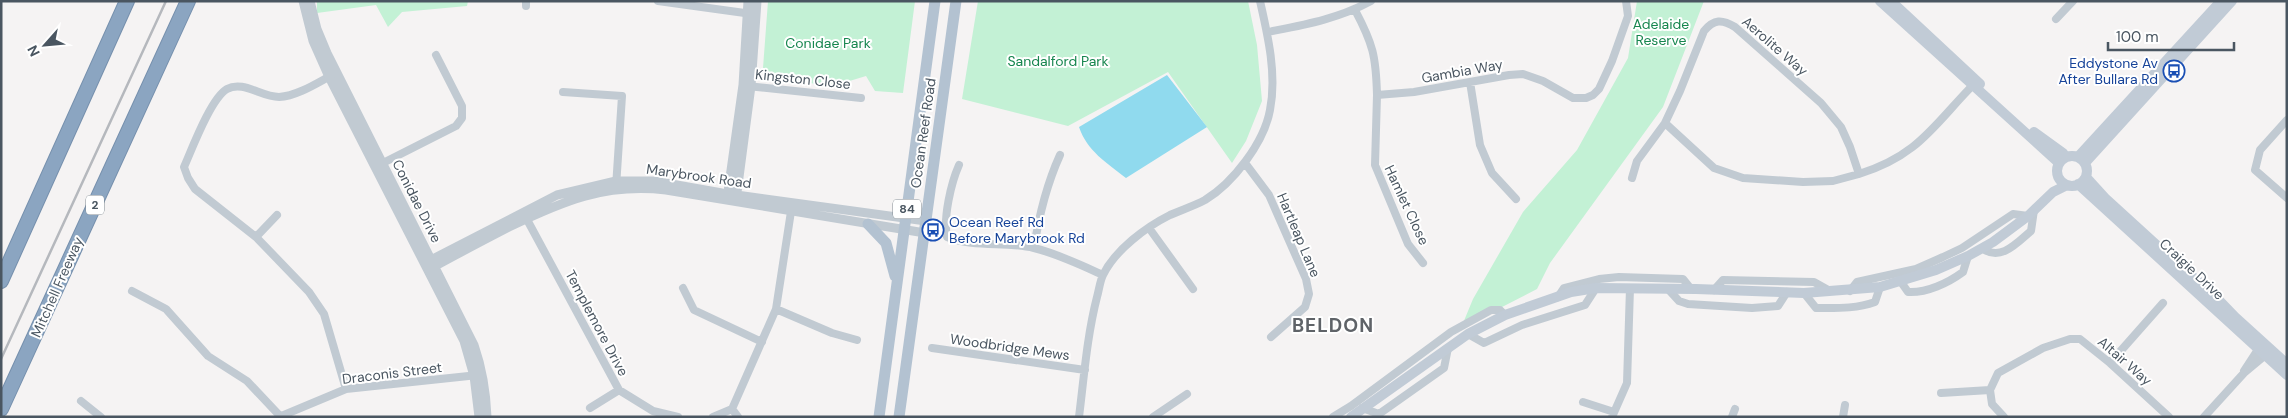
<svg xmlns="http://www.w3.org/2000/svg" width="2288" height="418" viewBox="0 0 2288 418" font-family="'DM Sans',sans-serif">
	<rect width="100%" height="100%" fill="#f5f3f3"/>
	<path fill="#c3f1d5" d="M317,1H468L467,6L402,12L388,27L376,5L317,13Z
		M768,1H915L903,93L875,91L866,76L833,86L770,78L763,68Z
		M978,1H1248L1257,45L1262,101L1246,141L1232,163L1168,72L1068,126L962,99Z
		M1637,1H1704L1663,107L1550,263L1537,289L1461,328L1473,299L1523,212L1577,150L1628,58Z"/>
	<path fill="#90daee" d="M1167,75L1207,127L1126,178C1107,163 1087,151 1079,127Z"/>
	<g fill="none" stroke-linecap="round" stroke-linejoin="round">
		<g stroke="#7690ad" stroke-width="16">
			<path id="motorway" d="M1,281L127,1
				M1,409L188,1"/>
		</g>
		<path stroke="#c1cad2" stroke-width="8" d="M526,1V6
			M658,1L752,14
			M1355,10C1373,44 1376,56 1377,95L1414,92L1509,75L1523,74L1543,81L1573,98H1586L1593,95L1599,89L1612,61L1628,16L1626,1
			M2056,19L2073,1
			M1268,32C1303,25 1338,19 1371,1
			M332,75C317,83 297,96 279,97C261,97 243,80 227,89C211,98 192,149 184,167L188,178L195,189L256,237L309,292L324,314L346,389
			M1470,82L1480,145L1492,173L1516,199
			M747,86L861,98
			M563,92L622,96L616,187
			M1377,95L1375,165L1408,244L1423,263
			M2287,120L2260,150L2255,170L2287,198
			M1245,163L1269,195L1306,279L1309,294L1305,307L1271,337
			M959,165C951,183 943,218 947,237C975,248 1006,241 1034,248C1058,254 1081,265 1103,275
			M377,166L456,126L462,118V106L436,55
			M1859,174L1833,181L1803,182L1743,178L1714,168L1665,123L1680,91L1704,31C1714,19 1722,19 1735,27L1821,103L1841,127L1850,147L1859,174C1920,155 1934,124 1976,82
			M1632,178L1637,161L1665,123
			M524,214L619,390L653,411L678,417
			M1149,228L1193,289
			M256,237L277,215
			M1034,248C1039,215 1046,186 1060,155
			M1982,248C2000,262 2016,244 2031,231L2034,210
			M1901,282L1908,292C1927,293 1948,283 1963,272L1968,256
			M683,288L694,310L762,342
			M1668,289L1679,301L1688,304L1752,308L1778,306L1787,292
			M1714,290L1723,280L1814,282L1830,291
			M132,291L166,309L208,356L247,381L280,416
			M1850,291L1857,282L1916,269L1943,257L1962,248L2013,214L2028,216
			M1804,293L1816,308C1836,308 1856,309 1875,302L1880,287
			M1558,297L1564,288L1599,279L1619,277L1683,279L1691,289
			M776,309L832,333L857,340
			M1468,334L1484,343L1522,325L1585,305L1596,288
			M932,348L1085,370
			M2110,363L2163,303
			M2244,371L2261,345
			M1941,393L1990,390
			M81,401L101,417
			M1583,402L1614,412
			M590,408L619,390
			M1362,408L1379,414L1444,368L1448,348
			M732,409L738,417
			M279,417L346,389L478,375
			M713,417L732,409L776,309L792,205
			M1079,417C1084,377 1087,336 1097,297C1099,290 1100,281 1103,275C1115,250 1146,227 1170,215C1181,210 1194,206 1205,200C1233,183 1264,143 1270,110C1277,75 1268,36 1260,1
			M1153,417L1187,394
			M1333,417L1351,406L1451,332L1491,310H1500L1505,315
			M1612,417L1627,383L1630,288
			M1732,417L1735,409
			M1843,417L1845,405
			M2004,417L1992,404L1990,390L1998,373L2043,348L2070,339H2080L2110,363L2169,417
			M2204,417L2244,373L2268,353"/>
		<path stroke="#c1cad2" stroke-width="9" d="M303,1L313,41L329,77L464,341L474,376L479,417
			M310,1L317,29L327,53L474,345C482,368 486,392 487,417
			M727,199L743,85L748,1
			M736,200L751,86L757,1
			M425,263L557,195L616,181H654L722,193L926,221
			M428,270C455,255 482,241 509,227C563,201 605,183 666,190L925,233"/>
		<path stroke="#c1cbd6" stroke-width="10" d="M1880,1L2059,163
			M1891,1L1980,84
			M2034,132L2063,153L2065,157
			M2057 171a15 15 0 1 1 30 0a15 15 0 1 1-30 0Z
			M2078,157L2221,1
			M2085,163L2232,1
			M2086,177L2106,199L2184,270L2209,290L2235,317L2287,364
			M2078,184L2287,375
			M1351,417L1468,334L1505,315L1571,292L1596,288L1696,289L1804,293L1880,287L1936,270L1968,256L1993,242L2028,216L2053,192L2067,185"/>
		<path stroke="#b3c2d1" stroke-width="11" d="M868,224L886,243L895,276
			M879,417L935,1
			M899,417L956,1"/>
		<use href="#motorway" stroke="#8ba5c1" stroke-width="14"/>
		<path stroke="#b5b8bd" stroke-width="2.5" d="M1,359L166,1"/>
	</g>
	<defs>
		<g id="bus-ring" transform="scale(1.125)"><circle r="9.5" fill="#fff" stroke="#1a4fb4" stroke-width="1.5"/><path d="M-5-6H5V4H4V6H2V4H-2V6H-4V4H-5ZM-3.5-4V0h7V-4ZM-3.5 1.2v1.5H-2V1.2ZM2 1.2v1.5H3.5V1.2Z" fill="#1a4fb4"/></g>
	</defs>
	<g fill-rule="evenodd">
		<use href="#bus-ring" x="2174" y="71"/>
		<use href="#bus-ring" x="933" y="230"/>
	</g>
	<g text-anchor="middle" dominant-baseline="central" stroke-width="4" stroke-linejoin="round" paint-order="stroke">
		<g fill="#fff" stroke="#808990" stroke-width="1">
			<rect x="86" y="195.5" width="18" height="19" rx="4"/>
			<rect x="893" y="199.5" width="28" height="19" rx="4"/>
		</g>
		<g font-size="12" font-weight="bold" fill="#4a5661">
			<text x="95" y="205">2</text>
			<text x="907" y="209">84</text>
		</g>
		<g font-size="14" fill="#17864f" stroke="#fff">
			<text x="1661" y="24">Adelaide<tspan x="1661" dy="16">Reserve</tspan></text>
			<text x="828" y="43">Conidae Park</text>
			<text x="1058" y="61">Sandalford Park</text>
		</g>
		<g font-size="14" fill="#4a5661" stroke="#fff">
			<text transform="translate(1775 46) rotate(41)">Aerolite Way</text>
			<text transform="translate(1462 71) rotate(-10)">Gambia Way</text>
			<text transform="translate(803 79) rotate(6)">Kingston Close</text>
			<text transform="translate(923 133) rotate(-82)">Ocean Reef Road</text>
			<text transform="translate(699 176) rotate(8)">Marybrook Road</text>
			<text transform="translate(417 201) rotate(63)">Conidae Drive</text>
			<text transform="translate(1407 205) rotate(65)">Hamlet Close</text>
			<text transform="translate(1299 235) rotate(67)">Hartleap Lane</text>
			<text transform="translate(2192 269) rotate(43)">Craigie Drive</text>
			<text transform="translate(57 287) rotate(-66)">Mitchell Freeway</text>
			<text transform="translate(597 323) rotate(62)">Templemore Drive</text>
			<text transform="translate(1010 347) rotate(8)">Woodbridge Mews</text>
			<text transform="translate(2125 361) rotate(41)">Altair Way</text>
			<text transform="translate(392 373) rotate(-7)">Draconis Street</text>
		</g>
		<g font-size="14" fill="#164399" stroke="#fff" text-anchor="end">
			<text x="2158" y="63">Eddystone Av<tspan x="2158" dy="16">After Bullara Rd</tspan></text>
			<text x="949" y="222" text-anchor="start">Ocean Reef Rd<tspan x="949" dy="16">Before Marybrook Rd</tspan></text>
		</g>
		<g font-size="19" font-weight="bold" letter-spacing="1" fill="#5f6368" stroke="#fff">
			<text x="1333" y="325">BELDON</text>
		</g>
	</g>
	<rect width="2288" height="418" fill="none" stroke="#4a5661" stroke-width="5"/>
	<g transform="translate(45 45) rotate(243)" stroke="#ffffff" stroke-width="4" paint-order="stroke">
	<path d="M0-4L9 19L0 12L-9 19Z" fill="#4a5661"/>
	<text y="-8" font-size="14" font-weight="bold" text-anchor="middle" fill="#4a5661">N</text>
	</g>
	<path d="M2108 42v8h126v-8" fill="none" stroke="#4a5661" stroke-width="2.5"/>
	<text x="2116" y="42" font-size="15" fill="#4a5661" stroke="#ffffff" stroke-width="4" paint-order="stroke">100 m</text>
</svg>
